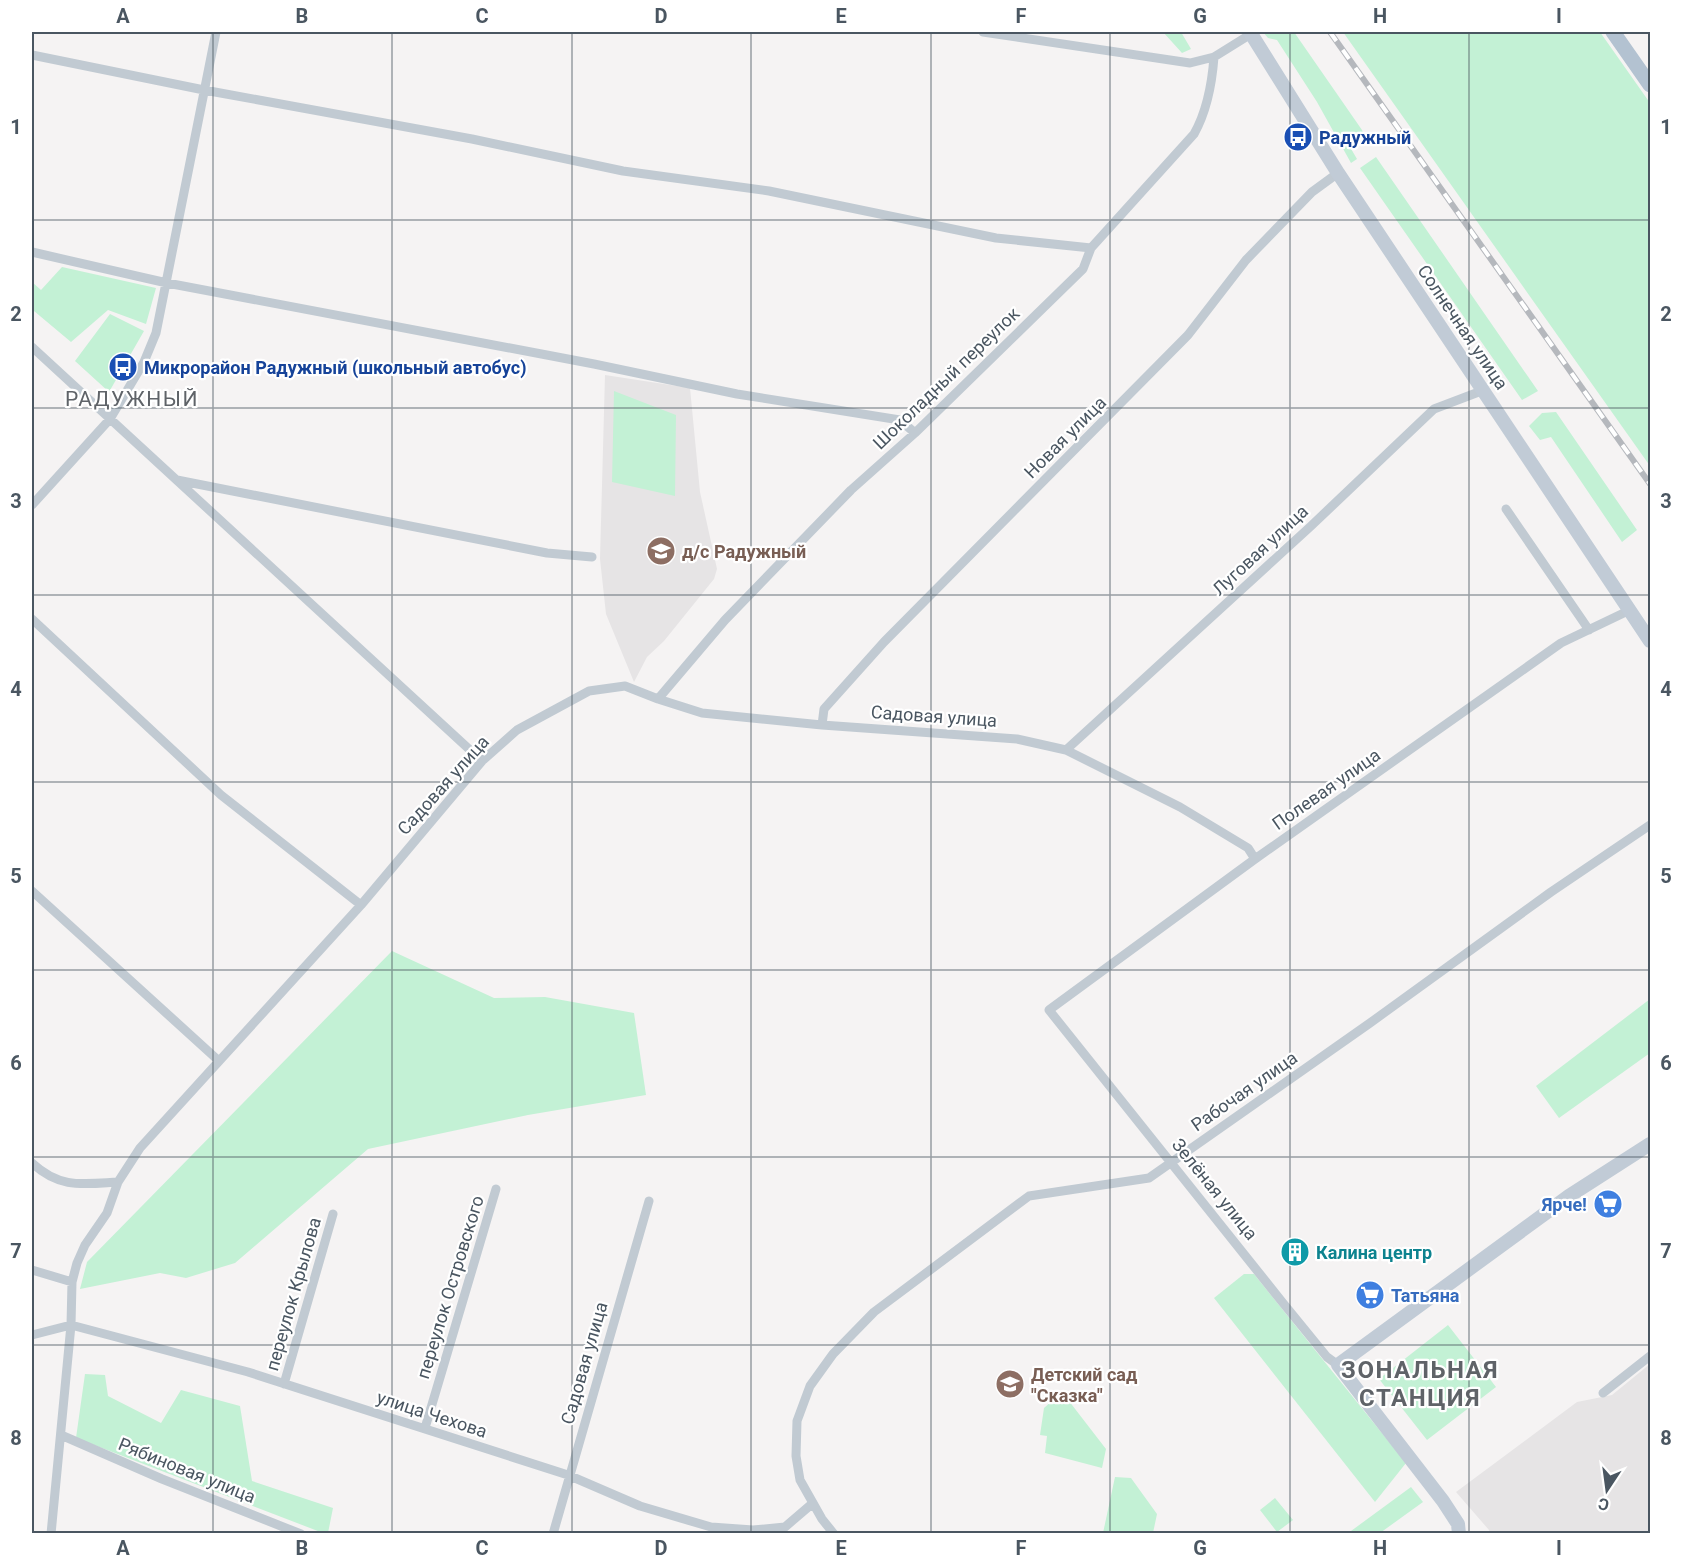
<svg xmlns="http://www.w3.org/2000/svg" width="1682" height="1565" viewBox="0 0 1682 1565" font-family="Roboto,sans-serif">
	<rect width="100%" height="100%" fill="#f5f3f3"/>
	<path fill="#e6e4e5" d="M605,375L690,388L700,492L717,569L714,579L664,641L647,657L634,682L606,614L600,559Z
		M1650,1364V1533H1490L1489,1530L1456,1492L1577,1402L1612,1395Z"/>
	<path fill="#c3f1d5" d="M1163,32H1181L1191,49L1182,53Z
		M1263,32H1294L1362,130L1365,138L1350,147L1357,159L1351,163L1317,102L1277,40L1268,38Z
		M1343,32H1600L1650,103V466Z
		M1376,157L1538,391L1522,400L1360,168Z
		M62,267L156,288L146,324L108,310L71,342L34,311L32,313V282L41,290Z
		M110,314L144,331L109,392L75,361Z
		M614,391L676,415L675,496L612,482Z
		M1556,412L1637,530L1622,542L1551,437L1540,440L1529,426L1542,413Z
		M392,951L494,998L545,997L634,1013L646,1095L528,1115L368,1149L235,1263L186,1278L160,1273L80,1289L87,1262Z
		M1650,999V1053L1559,1118L1536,1086Z
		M1244,1274H1254L1406,1463L1375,1502L1214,1298Z
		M1448,1325L1496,1387L1427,1440L1379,1379Z
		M85,1374L105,1375L108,1396L161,1423L181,1390L240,1406L252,1481L333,1508L328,1533H323L76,1438Z
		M1062,1392L1106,1449L1102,1468L1045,1453L1047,1436L1040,1435L1044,1408Z
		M1115,1477L1131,1478L1157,1514L1153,1533H1103Z
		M1411,1487L1423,1502L1380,1533H1353L1351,1531Z
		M1275,1498L1293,1520L1277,1532L1260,1510Z"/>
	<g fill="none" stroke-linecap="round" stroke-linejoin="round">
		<path stroke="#c1cad2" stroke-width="9" d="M983,32L1190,63L1214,57L1251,34
			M32,55L204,90L472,139L623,171L769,191L996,238L1091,248
			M32,252L167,283L594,364L737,394L900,420L915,433
			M32,347L482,761
			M177,480L547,553L592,557
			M32,505L110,419L144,362L156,333L216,32
			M1506,509L1589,630
			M32,619L221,795L361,905
			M658,699L725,620L851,490L915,433L1083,269L1091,248L1194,134C1207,111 1212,84 1214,57
			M822,725L824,709L884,642L1188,335L1246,260L1312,192L1338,173
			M1066,750L1311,526L1434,409L1484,390
			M32,891L219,1061
			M32,1163C60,1189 83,1184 118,1182
			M32,1270L72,1282
			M32,1335L71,1325L248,1372L568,1475L640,1506L711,1527L753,1530L785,1527L813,1503
			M1338,1365L1327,1357L1283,1303L1049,1010L1255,859L1561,643L1630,610
			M284,1384L333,1214
			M1603,1393L1650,1356
			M425,1428L496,1189
			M61,1435L162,1479L301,1534
			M51,1534L71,1325L72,1282L77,1263L85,1245L107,1213L118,1182L140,1148L361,905L482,761L517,730L589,691L625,686L658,699L702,713L822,725L1017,739L1066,750L1180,807L1248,848L1255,859
			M553,1534L649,1201
			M834,1534L822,1519L800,1480L796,1456L797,1421L810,1386L833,1354L874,1312L1029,1196L1149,1178L1370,1023L1551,892L1650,825"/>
		<path stroke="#c1cbd6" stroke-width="14" d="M1250,32L1338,173L1650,641
			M1459,1534L1458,1524L1443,1501L1338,1365L1569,1196L1650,1144"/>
		<path stroke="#b3c2d1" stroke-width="15" d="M1613,32L1650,85"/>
		<g stroke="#b5b8bd" stroke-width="6">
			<path id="rail" d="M1330,32L1650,484"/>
		</g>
		<use href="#rail" stroke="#fff" stroke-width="4" stroke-dasharray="11" stroke-linecap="butt"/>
	</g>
	<path fill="none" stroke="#4a5661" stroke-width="1.5" stroke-opacity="0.55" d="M213,32V1534M392,32V1534M572,32V1534M751,32V1534M931,32V1534M1110,32V1534M1290,32V1534M1469,32V1534M32,220H1650M32,408H1650M32,595H1650M32,782H1650M32,970H1650M32,1157H1650M32,1345H1650"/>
	<defs>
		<g id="bus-disc" transform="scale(1.5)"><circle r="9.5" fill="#1a4fb4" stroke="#fff"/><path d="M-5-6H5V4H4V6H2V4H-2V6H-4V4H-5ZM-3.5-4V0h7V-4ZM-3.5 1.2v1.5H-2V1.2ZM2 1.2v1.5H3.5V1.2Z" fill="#fff"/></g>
		<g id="school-disc" transform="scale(1.5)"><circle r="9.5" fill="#8d6e63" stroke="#fff"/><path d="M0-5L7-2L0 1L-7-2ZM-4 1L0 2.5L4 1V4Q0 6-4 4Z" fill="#fff"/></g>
		<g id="supermarket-disc" transform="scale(1.5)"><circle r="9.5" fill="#3f7fe0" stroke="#fff"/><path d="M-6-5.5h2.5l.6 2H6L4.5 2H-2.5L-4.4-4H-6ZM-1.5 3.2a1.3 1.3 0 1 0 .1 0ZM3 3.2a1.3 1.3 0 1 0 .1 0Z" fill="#fff"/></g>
		<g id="building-disc" transform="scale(1.5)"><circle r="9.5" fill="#0f9aa8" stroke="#fff"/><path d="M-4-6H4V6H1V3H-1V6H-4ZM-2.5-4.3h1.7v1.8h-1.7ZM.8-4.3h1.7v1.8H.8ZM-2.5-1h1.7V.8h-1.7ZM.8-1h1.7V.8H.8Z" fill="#fff"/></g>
	</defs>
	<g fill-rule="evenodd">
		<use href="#bus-disc" x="1298" y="137"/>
		<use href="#bus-disc" x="123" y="367"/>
		<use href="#school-disc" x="661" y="551"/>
		<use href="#supermarket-disc" x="1608" y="1204"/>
		<use href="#building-disc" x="1295" y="1252"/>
		<use href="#supermarket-disc" x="1370" y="1295"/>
		<use href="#school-disc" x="1010" y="1384"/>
	</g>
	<g text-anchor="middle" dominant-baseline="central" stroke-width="4.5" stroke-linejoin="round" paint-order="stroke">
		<g font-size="18" font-weight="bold" fill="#164399" stroke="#fff" text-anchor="start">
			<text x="1319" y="137">Радужный</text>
			<text x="144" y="367">Микрорайон Радужный (школьный автобус)</text>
		</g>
		<g font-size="18" fill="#4a5661" stroke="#fff">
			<text transform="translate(1463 327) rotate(56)">Солнечная улица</text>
			<text transform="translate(946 378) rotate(-44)">Шоколадный переулок</text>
			<text transform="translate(1065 437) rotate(-45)">Новая улица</text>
			<text transform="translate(1260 550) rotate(-43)">Луговая улица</text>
			<text transform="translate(934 716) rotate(4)">Садовая улица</text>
			<text transform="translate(443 785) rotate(-48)">Садовая улица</text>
			<text transform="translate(1326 789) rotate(-35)">Полевая улица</text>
			<text transform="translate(1244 1091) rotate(-35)">Рабочая улица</text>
			<text transform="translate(1215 1189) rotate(51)">Зелёная улица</text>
			<text transform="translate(450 1287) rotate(-73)">переулок Островского</text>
			<text transform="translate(293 1294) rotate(-74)">переулок Крылова</text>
			<text transform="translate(584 1363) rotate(-74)">Садовая улица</text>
			<text transform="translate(432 1414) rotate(18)">улица Чехова</text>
			<text transform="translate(187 1470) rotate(22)">Рябиновая улица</text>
		</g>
		<g font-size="18" font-weight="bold" fill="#785e54" stroke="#fff" text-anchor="start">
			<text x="682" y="551">д/с Радужный</text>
			<text x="1031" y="1374">Детский сад<tspan x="1031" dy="21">"Сказка"</tspan></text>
		</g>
		<g font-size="18" font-weight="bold" fill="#366cbe" stroke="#fff" text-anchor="end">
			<text x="1587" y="1204">Ярче!</text>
			<text x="1391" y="1295" text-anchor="start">Татьяна</text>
		</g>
		<g font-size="18" font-weight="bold" fill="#0d838f" stroke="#fff" text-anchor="start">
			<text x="1316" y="1252">Калина центр</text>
		</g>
		<g font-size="21" letter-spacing="1.5" fill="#5f6368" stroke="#fff">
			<text x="132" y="399">РАДУЖНЫЙ</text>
		</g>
		<g font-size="24" font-weight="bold" letter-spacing="1.5" fill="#5f6368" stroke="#fff">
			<text x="1420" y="1370">ЗОНАЛЬНАЯ<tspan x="1420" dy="28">СТАНЦИЯ</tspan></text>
		</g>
	</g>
	<rect width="1682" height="1565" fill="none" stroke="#ffffff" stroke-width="66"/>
	<g transform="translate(1607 1490) rotate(193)" stroke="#ffffff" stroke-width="4.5" paint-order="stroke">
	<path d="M0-4.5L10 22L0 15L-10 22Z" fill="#4a5661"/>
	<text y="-9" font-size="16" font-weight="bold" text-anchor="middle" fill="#4a5661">С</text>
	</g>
	<rect x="33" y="33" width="1616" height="1499" fill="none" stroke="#4a5661" stroke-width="2"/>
	<g font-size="20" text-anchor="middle" font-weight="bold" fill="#4a5661">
		<text x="123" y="23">A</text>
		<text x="302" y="23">B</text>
		<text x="482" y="23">C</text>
		<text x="661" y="23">D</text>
		<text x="841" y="23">E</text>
		<text x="1021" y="23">F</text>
		<text x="1200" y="23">G</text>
		<text x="1380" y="23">H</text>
		<text x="1559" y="23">I</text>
		<text x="16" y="134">1</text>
		<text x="1666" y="134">1</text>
		<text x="16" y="321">2</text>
		<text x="1666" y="321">2</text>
		<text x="16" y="508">3</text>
		<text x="1666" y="508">3</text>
		<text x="16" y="696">4</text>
		<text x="1666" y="696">4</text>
		<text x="16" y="883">5</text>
		<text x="1666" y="883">5</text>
		<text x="16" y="1070">6</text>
		<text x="1666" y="1070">6</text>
		<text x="16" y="1258">7</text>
		<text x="1666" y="1258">7</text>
		<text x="16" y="1445">8</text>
		<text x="1666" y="1445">8</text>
		<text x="123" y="1555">A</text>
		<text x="302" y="1555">B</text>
		<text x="482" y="1555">C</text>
		<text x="661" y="1555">D</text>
		<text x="841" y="1555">E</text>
		<text x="1021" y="1555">F</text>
		<text x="1200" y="1555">G</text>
		<text x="1380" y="1555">H</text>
		<text x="1559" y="1555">I</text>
	</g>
</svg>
